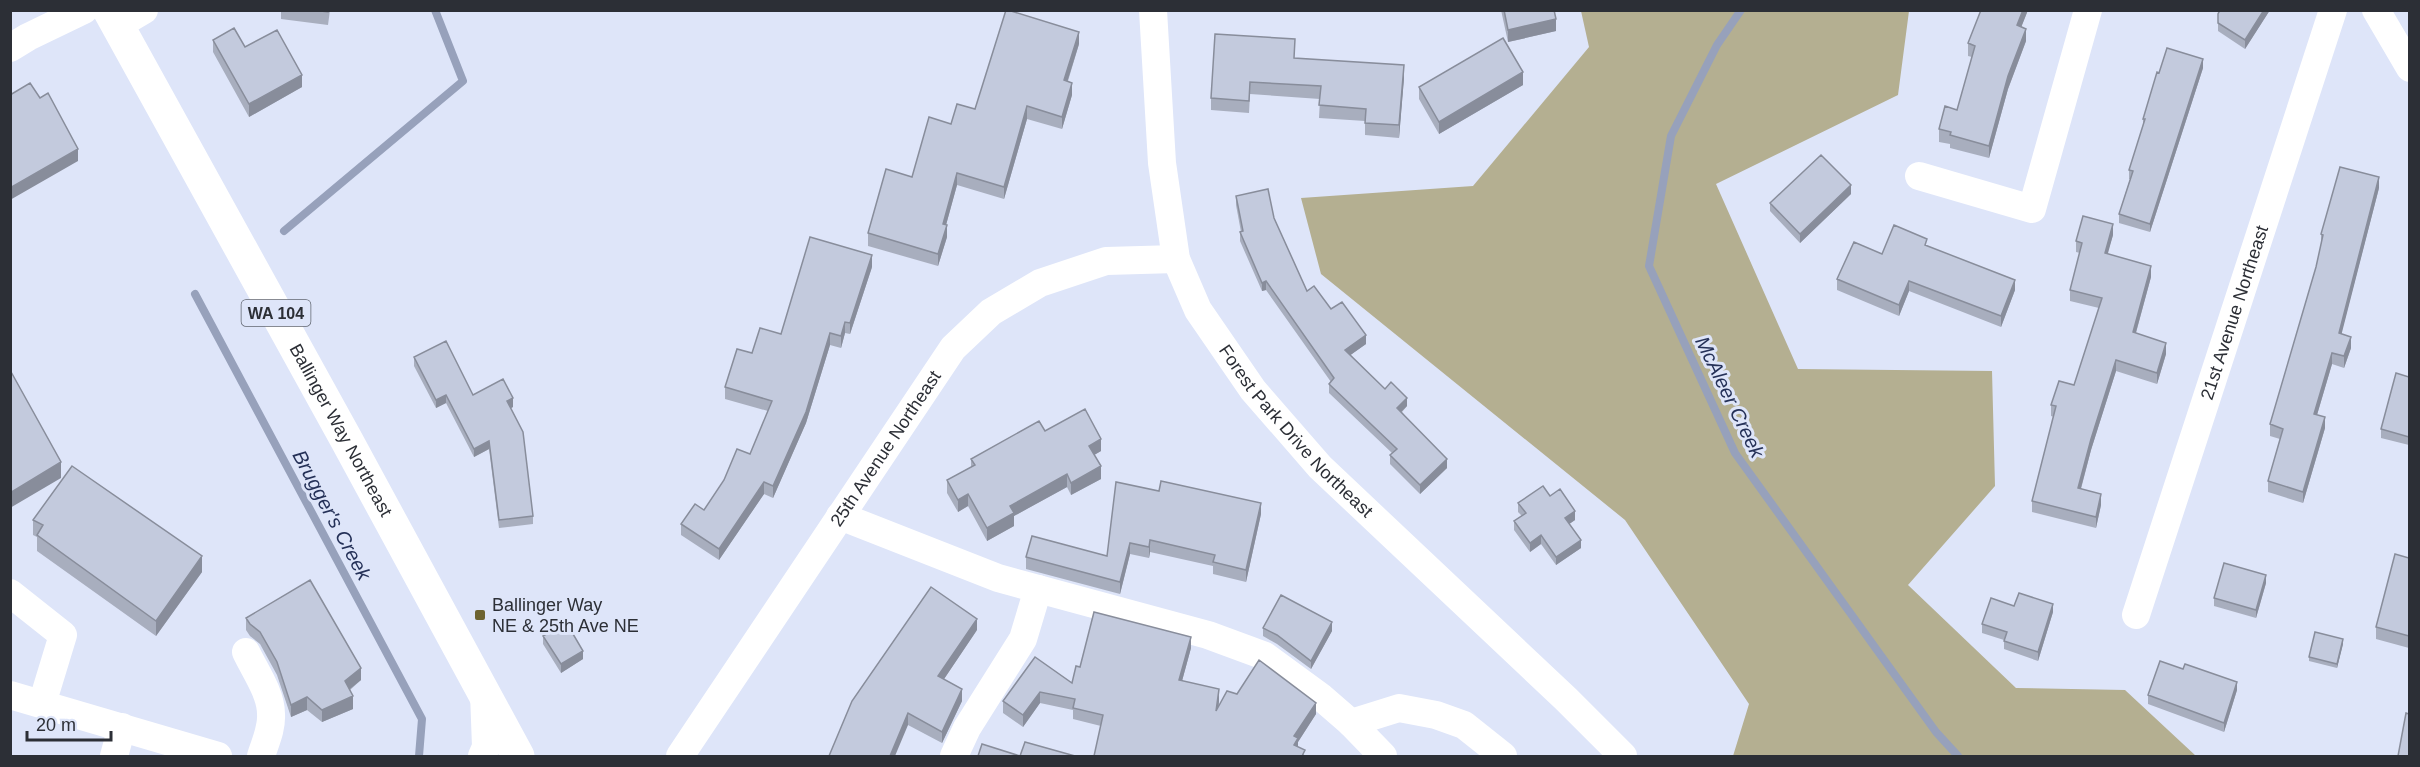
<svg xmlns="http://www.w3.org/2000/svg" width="2420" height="767" viewBox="0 0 2420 767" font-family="Helvetica,sans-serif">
	<rect width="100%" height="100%" fill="#dee5f9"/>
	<path fill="#b4af91" d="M1581,11H1909L1898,95L1716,184L1798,369L1992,371L1995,486L1908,585L2016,688L2125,690L2196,756H1733L1749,704L1625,520L1321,274L1301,198L1473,186L1589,47Z"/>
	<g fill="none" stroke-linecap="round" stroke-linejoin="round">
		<path stroke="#97a1bb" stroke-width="8" d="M1741,10L1717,45L1671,136L1649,266L1735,453L1936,732L1958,756
			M284,231L463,81L435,10
			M195,294L422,719L419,756"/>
		<g stroke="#fff" stroke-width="28">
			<path id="s1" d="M1153,10L1162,163L1176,259L1198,310L1253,390L1320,467L1566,699L1623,756"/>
			<path d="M2376,10L2410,68"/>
			<path d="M117,26L144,10"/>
			<path d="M10,48L28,37L84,10"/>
			<path d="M1919,176L2032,209L2088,10"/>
			<path d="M840,516L998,578L1208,635L1265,656L1321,697L1351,723L1383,756"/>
			<path d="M10,593L63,635L42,704"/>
			<path id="s2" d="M2136,615L2333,10"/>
			<path d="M246,652C255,671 271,693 271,714C272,729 265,743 261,756"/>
			<path d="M10,695L218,756"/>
			<path d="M1351,723L1399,708L1436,715L1464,725L1503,756"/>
			<path d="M114,756L122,727"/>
			<path d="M482,756L486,747L484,693"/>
			<path id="s3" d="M680,756L953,348L991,312L1040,283L1106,261L1176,259"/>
			<path d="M954,756L967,728L1023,639L1038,589"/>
		</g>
		<path stroke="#fff" stroke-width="33" id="s4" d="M109,10L346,439L518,756"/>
	</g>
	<path fill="#a8aebe" d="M281,10H330L328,25L281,19Z
		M1501,10H1554L1556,31L1508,42Z
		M2028,10L2021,27L2026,41L2008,89L1989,158L1950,148V144L1939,142V129L1957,110L1972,57L1968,56V43Z
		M2270,10L2245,49L2218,31V14Z
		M213,40L245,47L302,87L249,117L213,52Z
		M1079,44L1068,81L1072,95L1062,129L1027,119L1004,199L957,185L946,225L947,237L938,266L868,246V233L912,177L951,124Z
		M1295,58L1404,78L1399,138L1365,135V121L1319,118L1320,99L1250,94L1249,113L1211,110V98Z
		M2203,68L2150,232L2119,223V214L2130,179H2129V170L2143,126V119L2159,73Z
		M1523,85L1439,134L1419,99V87Z
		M2379,188L2341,334L2351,348L2344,368L2332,364L2317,415L2325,428L2303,503L2268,492V481L2280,439L2270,436V424L2316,267L2321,244V234Z
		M1851,194L1800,243L1770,211V203Z
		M1236,196L1274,218L1307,291L1331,309L1366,344L1350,355L1385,389L1407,406L1402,412L1447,468L1420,494L1390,464V455L1392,453L1329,393V384L1331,382L1266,290L1262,291L1240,241V232H1241L1236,205Z
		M2113,235L2107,254L2151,277L2136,333L2166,354L2157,384L2116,371L2091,450L2081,489L2101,505L2096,528L2032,512V501L2054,417L2051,416V405L2074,385L2099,308L2070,301V290L2080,253L2076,252V241Z
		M1927,246L2015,290L2001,327L1909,291L1899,316L1837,290V279L1882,254Z
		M872,267L850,334L845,333L841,348L830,345L806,423L773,498L764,494L719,560L681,535V524L704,510L750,454L768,411L725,399V387L752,353L781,334Z
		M414,357L473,395L513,407L511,408L533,516V524L499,528L489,449L474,457L446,403L436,408L414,366Z
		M2409,377V445L2381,438V429Z
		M1045,431L1101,451L1094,455L1101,479L1071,495L1067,487L1014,516V526L987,541L968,506L958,512L947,493V480L971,467V459Z
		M1116,482L1261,514L1246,582L1213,574V566L1150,552L1149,558L1130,554L1120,594L1026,569V557L1107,556Z
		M1550,496L1575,520L1569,524L1581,548L1556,565L1541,544L1530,552L1514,530V521L1522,516L1518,512V503Z
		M33,520L202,572L156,636L37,551V537L33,535Z
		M2409,558V648L2376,639V627Z
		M2266,583L2256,618L2214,606V598Z
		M2014,606L2053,612L2038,661L2004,649V640L1982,633V624Z
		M246,618L361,680L350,690L353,709L322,722L307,710L291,717L277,675L260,644L250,636L246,630Z
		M1263,628L1332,631L1311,669L1277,644L1263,636Z
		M977,630L944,679L962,701L942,743L908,725L829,756Z
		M543,636L583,659L561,673L543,644Z
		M2343,644L2337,668L2309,661V657Z
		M1191,648L1182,681L1219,701V706L1316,714L1298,742V747L1305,756L1101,726L1073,719V710L1040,703L1023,727L1003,713V701L1072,683L1080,667Z
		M2237,690L2224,732L2148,704V695Z"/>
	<path fill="#888d9b" d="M2023,10H2028L2017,38V25Z
		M2264,10H2270L2245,49V40Z
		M1556,19V31L1508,42V30Z
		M2026,29V41L2008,89L1989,158V146L2008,76Z
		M1079,32V44L1064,92V80Z
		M2203,59V68L2150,232V224Z
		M1404,65V78L1399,138V125Z
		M1523,72V85L1439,134V122Z
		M302,75V87L249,117V104Z
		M1072,83V95L1062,129V117Z
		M1027,106V119L1004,199V187Z
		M78,149V161L10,200V188Z
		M957,173V185L943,236V224Z
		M2379,177V188L2339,344V333Z
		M1851,185V194L1800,243V234Z
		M2113,224V235L2105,264V253Z
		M947,225V237L938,266V254Z
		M872,255V267L850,334V323Z
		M2151,266V277L2133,343V332Z
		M2015,280V290L2001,327V316Z
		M1266,281V290L1262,291V283Z
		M1909,281V291L1899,316V305Z
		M845,322V333L841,348V336Z
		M830,333V345L806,423L773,498V486Z
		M1366,335V344L1345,359V350Z
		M2351,337V348L2344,368V356Z
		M2166,343V354L2157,384V373Z
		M2332,353V364L2314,425V414Z
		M2116,360V371L2091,450L2078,499V488L2091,439Z
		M446,395V403L436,408V400Z
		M513,398V407L507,410V401Z
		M1407,398V406L1397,416V408Z
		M2325,417V428L2303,503V492Z
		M1101,439V451L1089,458V446Z
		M489,441V449L474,457V449Z
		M1447,459V468L1420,494V485Z
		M61,462V478L10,508V493Z
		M1101,466V479L1071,495V483Z
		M1067,474V487L1014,516V526L987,541V528L1010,506Z
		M764,482V494L719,560V549Z
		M968,494V506L958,512V500Z
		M2101,494V505L2096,528V517Z
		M1261,503V514L1246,582V570Z
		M1575,511V520L1565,527V518Z
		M1541,535V544L1530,552V543Z
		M1150,540V552L1149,558V547Z
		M1581,540V548L1556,565V557Z
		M1130,543V554L1120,594V582Z
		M202,556V572L156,636V621Z
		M2266,575V583L2256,618V610Z
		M2053,604V612L2038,661V652Z
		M977,619V630L938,688V676Z
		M1332,622V631L1311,669V661Z
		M1191,637V648L1179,692V680Z
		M2343,639V644L2337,668V664Z
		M583,651V659L561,673V664Z
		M361,668V680L345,693V681Z
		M2237,682V690L2224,732V723Z
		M962,689V701L942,743V732Z
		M1219,689V701L1216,723V711Z
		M1040,692V703L1023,727V715Z
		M353,696V709L322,722V710Z
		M307,697V710L291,717V705Z
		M1316,703V714L1298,742V750L1294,756V736Z
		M908,713V725L895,756H890Z"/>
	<path fill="#c3cadd" stroke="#888d9b" stroke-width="1.5" d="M312,10H328V12Z
		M1006,10H1008L1079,32L1064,80L1072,83L1062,117L1027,106L1004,187L957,173L943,224L947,225L938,254L868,233L886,169L912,177L929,117L951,124L957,104L975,109Z
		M1504,10H1554L1556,19L1508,30Z
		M1981,10H2023L2017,25L2026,29L2008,76L1989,146L1950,135L1951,132L1939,129L1945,106L1957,110L1975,46L1968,43Z
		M2220,10H2264L2245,40L2218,23V14Z
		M234,28L245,47L277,30L302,75L249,104L213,40Z
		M1215,34L1295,39L1294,58L1404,65L1399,125L1365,123L1366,109L1319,105L1321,86L1250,82L1249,101L1211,98Z
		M1503,38L1523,72L1439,122L1419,87Z
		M2167,48L2203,59L2150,224L2119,214L2133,171L2129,170L2145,119H2143L2157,72L2159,73Z
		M30,83L40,98L48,93L78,149L10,188V95Z
		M1821,155L1851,185L1800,234L1770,203Z
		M2340,167L2379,177L2339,333L2351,337L2344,356L2332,353L2314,414L2325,417L2303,492L2268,481L2283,429L2270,424L2316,267L2323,235L2321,234Z
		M1268,189L1274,218L1307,291L1314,286L1331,309L1342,302L1366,335L1345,350L1385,389L1391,382L1407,398L1397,408L1447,459L1420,485L1390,455L1397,449L1329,384L1334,378L1266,281L1262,283L1240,232L1243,231L1236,196Z
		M2083,216L2113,224L2105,253L2151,266L2133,332L2166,343L2157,373L2116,360L2091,439L2078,488L2101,494L2096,517L2032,501L2056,406L2051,405L2059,381L2074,385L2102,298L2070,290L2082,243L2076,241Z
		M1894,225L1927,239L1925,245L2015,280L2001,316L1909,281L1899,305L1837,279L1854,242L1882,254Z
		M810,237L872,255L850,323L845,322L841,336L830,333L806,412L773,486L764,482L719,549L681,524L695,504L704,510L724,480L737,449L750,454L772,401L725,387L737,349L752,353L760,328L781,334Z
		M446,341L473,395L503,379L513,398L507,401L523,432L533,516L499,520L489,441L474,449L446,395L436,400L414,357Z
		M10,370L61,462L10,493Z
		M2396,373L2409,377V437L2381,429Z
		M1085,409L1101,439L1089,446L1101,466L1071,483L1067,474L1010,506L1014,513L987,528L968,494L958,500L947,480L975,465L971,459L1039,421L1045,431Z
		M72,466L202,556L156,621L37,535L43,525L33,520Z
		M1161,481L1261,503L1246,570L1213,562L1215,555L1150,540L1149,547L1130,543L1120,582L1026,557L1032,536L1107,556L1116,482L1159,491Z
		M1543,486L1550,496L1560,489L1575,511L1565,518L1581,540L1556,557L1541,535L1530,543L1514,521L1526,513L1518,503Z
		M2395,554L2409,558V636L2376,627Z
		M2224,563L2266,575L2256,610L2214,598Z
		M310,580L361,668L345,681L353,696L322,710L307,697L291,705L277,662L260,632L250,624L246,618Z
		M931,587L977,619L938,676L962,689L942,732L908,713L890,756H829L852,701Z
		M2019,593L2053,604L2038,652L2004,641L2007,632L1982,624L1991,598L2014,606Z
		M1281,595L1332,622L1311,661L1277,635L1263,628Z
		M1094,612L1191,637L1179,680L1219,689L1216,711L1227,691L1237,694L1259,660L1316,703L1294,736L1298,738L1294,745L1305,750L1302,756H1094L1103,715L1073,708L1075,699L1040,692L1023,715L1003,701L1035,657L1072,683L1076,666L1080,667Z
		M566,622L583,651L561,664L543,636Z
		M2315,632L2343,639L2337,664L2309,657Z
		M2160,661L2183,669L2185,664L2237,682L2224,723L2148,695Z
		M2406,713L2409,714V756H2398Z
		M1025,742L1075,756H978L982,744L1020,756Z"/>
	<rect fill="#6d6330" stroke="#dee5f9" stroke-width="2" x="474" y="609" width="12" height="12" rx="3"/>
	<g text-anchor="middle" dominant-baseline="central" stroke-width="6" stroke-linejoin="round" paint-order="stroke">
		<rect fill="#dee5f9" stroke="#616670" stroke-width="1.5" x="241.5" y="300" width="69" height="26" rx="4.5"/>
		<g font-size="16" font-weight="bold" fill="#2c2f36">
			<text x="276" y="313">WA 104</text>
		</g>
		<g font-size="18" fill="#2c2f36" stroke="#dee5f9">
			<text stroke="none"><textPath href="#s2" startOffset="318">21st Avenue Northeast</textPath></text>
			<text stroke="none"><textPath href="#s4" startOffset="480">Ballinger Way Northeast</textPath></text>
			<text stroke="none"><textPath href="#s1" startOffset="462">Forest Park Drive Northeast</textPath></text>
			<text stroke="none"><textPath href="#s3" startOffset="370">25th Avenue Northeast</textPath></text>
		</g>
		<g font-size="18" fill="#2c2f36" stroke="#dee5f9" text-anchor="start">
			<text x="492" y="605">Ballinger Way<tspan x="492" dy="21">NE &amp; 25th Ave NE</tspan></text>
		</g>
		<g font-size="20" font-style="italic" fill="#253158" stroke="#dee5f9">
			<text transform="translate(1730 397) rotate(64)">McAleer Creek</text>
			<text transform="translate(332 515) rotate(62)">Brugger's Creek</text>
		</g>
	</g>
	<rect width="2420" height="767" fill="none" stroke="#2c2f36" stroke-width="24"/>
	<path d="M27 731v9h84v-9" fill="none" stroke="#2c2f36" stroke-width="3"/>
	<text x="36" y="731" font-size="18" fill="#2c2f36" stroke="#dee5f9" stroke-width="4.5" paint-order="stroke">20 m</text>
</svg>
